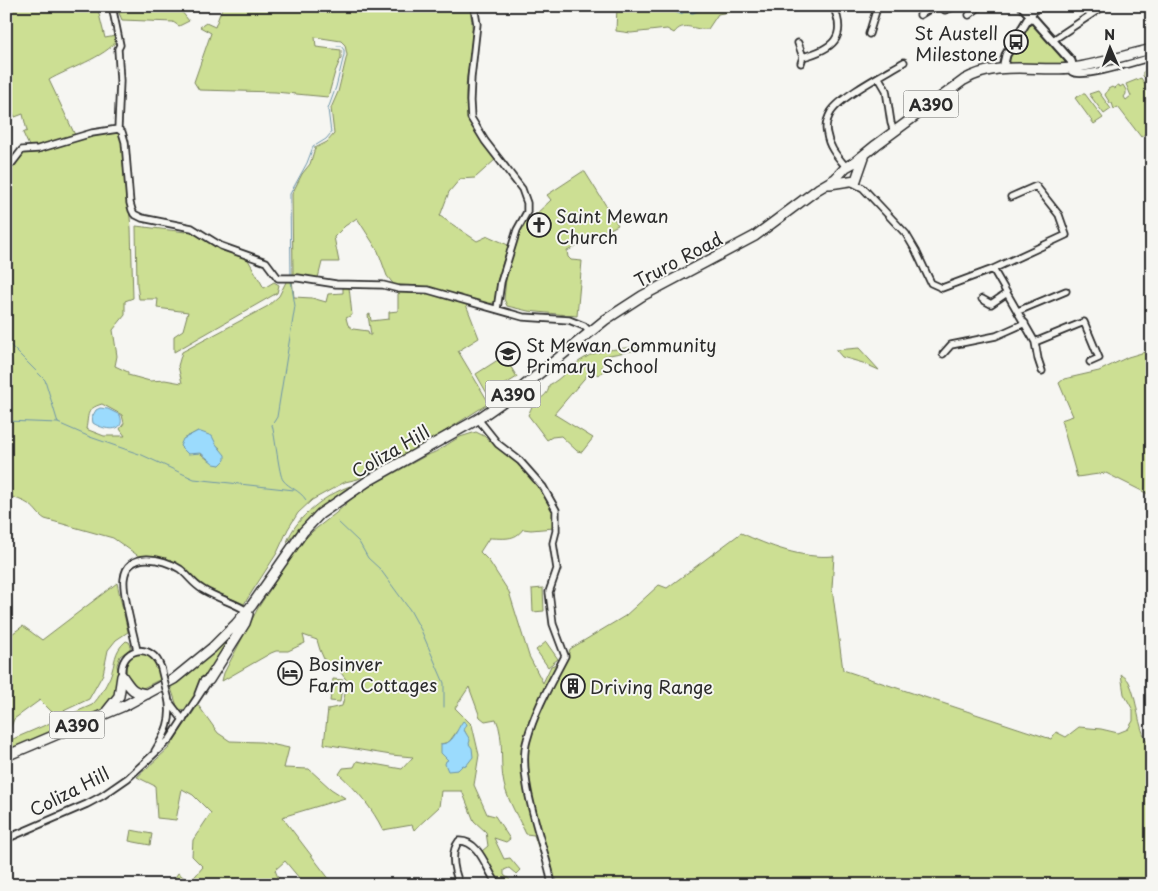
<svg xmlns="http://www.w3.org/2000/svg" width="1158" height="891" viewBox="0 0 1158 891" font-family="'Playpen Sans',sans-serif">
	<rect width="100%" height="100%" fill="#f6f6f2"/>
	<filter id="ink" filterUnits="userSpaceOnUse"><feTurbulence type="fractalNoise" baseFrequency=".02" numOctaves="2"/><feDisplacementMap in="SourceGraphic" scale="10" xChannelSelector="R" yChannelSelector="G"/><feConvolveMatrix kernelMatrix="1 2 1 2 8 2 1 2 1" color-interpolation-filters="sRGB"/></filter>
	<g filter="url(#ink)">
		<path fill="#ccdf93" stroke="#7c855f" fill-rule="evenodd" d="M6,6H97L105,38L116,36L117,40C106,57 67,69 49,80L75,135L40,147L30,148L23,133L27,131L23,114L15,117L8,103H6Z
			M116,6H177L182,9V12L189,21L179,26L173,22L122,20Z
			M219,6H469C480,44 457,83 470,121C475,135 486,147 496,159L475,178L460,179L449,192L440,216L477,241L488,236L508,245L497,282L495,299L494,303C480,306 445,292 430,288C419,285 406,286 395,286L387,276L378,251L357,218L345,226L334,237L339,262H322L318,278L293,275L292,194L302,174L310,164L315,148L327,142L334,134L331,108L338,92L347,55L345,45L341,41L315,37L316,47L341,50V58L335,72L328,97L275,92L199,90L194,82L211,33L200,27L206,23L215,27L222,8Z
			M617,6H676L675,8C688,14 687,13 700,10C706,8 711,9 716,6H759L718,14L708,29C694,31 684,20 674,33L667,29L631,33L616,31Z
			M1031,24L1035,26L1065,59L1064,64L1061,65H1013L1007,58L1027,26Z
			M1148,69L1149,72L1152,71V129L1141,137L1118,107L1114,109L1112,103H1110L1105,95L1108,89L1112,87L1115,89L1116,86L1119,85L1120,87L1123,85L1126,90V94L1124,97L1126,100L1131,96L1126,84L1141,78L1145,84L1149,81L1143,76V72Z
			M1098,91L1111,109L1104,114L1089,94Z
			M1082,94H1085L1103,118L1094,124L1075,98Z
			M115,131L120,133L122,138L131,228L133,298L125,301V315L113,330L117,356L115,366L128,372V375L150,381L165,380L182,383L178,366L182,352L268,306L279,296L287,280H292L294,297L312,298L326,302L328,294L343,293V286L349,287L352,315L346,318L348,325L353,329L368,331L369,335H371L368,315L370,314L371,321L389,319V312L398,311V290L421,291L465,302L479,338L458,351L489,403L422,446L358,479L345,482L312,500L298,513L288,529L277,553L244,604L205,587L182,568L154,557H140L113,538L45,519C38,515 36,509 30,505C23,500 14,498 6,495V165L15,166L23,153ZM102,404L122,415L124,423L120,429L125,436H104L86,429C89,415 85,409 102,404ZM198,431L220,448V465L207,459L183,439Z
			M582,172H585L618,225L567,251L568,257L571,260L582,261L577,316L528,311L507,306L504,299L506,279L513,250L521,229L526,220L535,215L551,200L547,195Z
			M136,226L186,232L187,229C207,238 225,252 247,258L264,288L274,282L279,285L277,293L174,352V336L183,330L188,312L157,308L158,299H139L137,285Z
			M644,346L648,348L604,356L602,368L604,371L598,375L594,372L589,373L554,414L593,438L582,452L577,451L561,436L552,437L547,440L528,415C530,412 531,407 534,404C540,397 549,396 549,385C562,379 570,366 583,359C599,348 625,349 644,346Z
			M859,348L879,370L863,363L842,357L836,350Z
			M1152,350V496L1106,473L1077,477L1061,420L1073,416L1059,383L1064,379L1099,371L1128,357Z
			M504,356L517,377L488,395L476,374Z
			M476,432L484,436L519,465L541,488L553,511L554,528L531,530L523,529C515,541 503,538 489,538L480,552L489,561L509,592L529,656L543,683L551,666L567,660L570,649L625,616L659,585L667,588L741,533C769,546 802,559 834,556L832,588L843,670L1051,739L1056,732L1066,737L1079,727L1101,729L1118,733L1128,729L1133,721V710L1124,694L1121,674C1124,677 1128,679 1129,682C1138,700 1137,727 1148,743L1152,742V878L1149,880L1152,885H560L541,856L534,835L526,834C519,819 507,799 504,784C499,762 505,739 496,719L485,721L480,717L469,687L455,708L472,725L479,755L474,785L487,814L495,816L510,839L506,842L494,838L504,859L510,858L520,870L516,874L509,868L504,870V875L510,880L512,885H501L492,873L482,851L488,846L486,832L474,821L462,791H441L439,807L414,830L412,825L383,830C372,808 358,791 339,774L343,768L354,767L357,761L402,769L413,757L391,755L324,744L328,709L342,706L348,682L335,665L327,666L320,650L317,640L303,635L305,643L288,651H276L271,653L222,681L224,673L258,608L298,546L313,531L336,513L358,493L427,455C439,452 448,443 460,437C465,435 471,434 476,432ZM464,730C468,737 466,737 468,743C470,748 472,748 472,753L449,760L441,744L449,742L457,731Z
			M350,486L314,513L287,542C296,517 325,495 350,486Z
			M117,583L128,632L116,640L108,650L103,674L89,699L55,715L40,700L14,719L8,734L6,735V638L23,626L42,640Z
			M543,588L544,611L533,612L532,589Z
			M243,621L210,673L206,674L204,678L186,710L178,709L170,685Z
			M126,641L129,642L131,646L129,650L120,656L117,665L120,684L109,707L6,752V742L92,705C100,697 105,687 110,677C116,662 113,652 126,641Z
			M546,642L558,659L548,667L536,650Z
			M140,653C149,653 154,656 158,665L154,667L158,670L161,679L141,689L134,686C125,671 119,661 140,653Z
			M333,679L343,680L340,702L330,701Z
			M198,705L218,733L230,741L261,742L289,748L284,768L309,769L331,789L345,798L282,817L330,880L331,885H305L285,861L275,870L281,885H179L174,879L178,873L190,882L203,867L192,856L193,840L211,813L193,795L182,789L176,820L157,818L155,786L137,777L169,748Z
			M131,830L152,834L150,845L129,841Z"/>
		<path fill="#9bdbfd" stroke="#6e95a9" d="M676,6H716L711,9L700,10L693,13L685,12L680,14L675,12Z
			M100,408L108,409L120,415C127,434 103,430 93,423L92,417L96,410Z
			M198,431L212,436L216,444L225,455V460L220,465L214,464L201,453L188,454L180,446L183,439Z
			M463,721L467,724L464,730L470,740L469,744L472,748L473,757L466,766L463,765L458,770L448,771L445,764L446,761L448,760L441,753V744C454,744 456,730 463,721Z"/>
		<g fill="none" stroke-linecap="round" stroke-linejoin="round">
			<path stroke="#6e95a9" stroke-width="1" d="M291,275L290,194L307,163L313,147L326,139L331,133L328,109L336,87L344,55V50L341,46H337
				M291,281L295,306L277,417L272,425C275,435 279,475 283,480C289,488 300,490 306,500
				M6,341L45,380L58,423L90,437L142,455L194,479L294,490
				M6,421L58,423
				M338,522L359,542L368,558L380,569L410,610L421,630L444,683V707"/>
			<g stroke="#2b2b2b" stroke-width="9">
				<path id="minor" d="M112,6L120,45L118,49L120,81L118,129
					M474,6L477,24L471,78L470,101L471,118L485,141L522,189L527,203V212L517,230L501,282L497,309
					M941,6L945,10L957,6
					M920,15L935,6
					M969,15L980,6
					M869,34L876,11V6
					M1053,40L1104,6
					M798,43L803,57L801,63
					M803,57C832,49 848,38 833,6
					M1071,68L1072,72C1083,79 1137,61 1152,57
					M879,78L886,90L891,123L894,132
					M118,129L122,132L125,142L130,203L132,210L134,214L142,218L192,228L221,246L266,262L278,278H298L336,284L383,285L399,289L428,290L523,317L569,320L584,326L590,332
					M6,162L12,163L22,150L38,149L92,133L118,129
					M846,167C838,157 829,148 827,134C825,127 827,119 831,112C841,96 886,73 904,62
					M851,182L863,188L906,234L916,251L931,283L942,288L993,269L1066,235L1059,215L1036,186L1011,197
					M993,269L1035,342L1038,359L1042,371
					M982,299L991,304L1007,293
					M1018,311L1066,291
					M1035,342L1084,322L1099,358L1090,362
					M943,354L951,345L996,336L1025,323
					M478,419L498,444L520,461L543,487L556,510V531L553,543L557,569L549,592L553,624L565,656C551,683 535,710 527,740C517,774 540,835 549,870L552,885
					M137,651C134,634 122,595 124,579C127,550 163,558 180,569C188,575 193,584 202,589C216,598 233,602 247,611
					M122,676C118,648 152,640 161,668
					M198,694L203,681L206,679L209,680
					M170,703L183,720
					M155,751C166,733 173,719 168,697
					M6,839L87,804L102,796L128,778L170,739L209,680
					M460,885C454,871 449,854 459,841C480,840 487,872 498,885"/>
			</g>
			<g stroke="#2b2b2b" stroke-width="11">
				<path id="major" d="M1022,6L1071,61L1073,68
					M1003,68L1006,55L1036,6"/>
			</g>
			<g stroke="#2b2b2b" stroke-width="12">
				<path id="highway" d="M830,184L856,180L865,154
					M122,676C131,688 131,692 147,694
					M209,680L245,623L248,614
					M107,711L119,696L122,676
					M6,756L126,705L174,679L212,648L236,624L252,605L303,532L320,514L368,481L478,419L514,394L605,320L642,296L755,236L818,189L835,179L846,167L855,162L876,145L964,80C998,60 1037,72 1073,68C1100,64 1125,55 1152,49"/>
			</g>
			<use href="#minor" stroke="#f6f6f2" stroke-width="5.5"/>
			<use href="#major" stroke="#f6f6f2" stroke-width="7"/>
			<use href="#highway" stroke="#f6f6f2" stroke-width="9"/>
			<g stroke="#2b2b2b" stroke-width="9" stroke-linecap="butt">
				<path id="minor-bridge" d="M161,668L168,697"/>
			</g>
			<use href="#minor-bridge" stroke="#f6f6f2" stroke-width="5.5"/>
		</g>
	</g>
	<defs>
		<g id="bus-ring" transform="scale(1.25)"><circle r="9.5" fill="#f6f6f2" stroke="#2b2b2b" stroke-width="1.5"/><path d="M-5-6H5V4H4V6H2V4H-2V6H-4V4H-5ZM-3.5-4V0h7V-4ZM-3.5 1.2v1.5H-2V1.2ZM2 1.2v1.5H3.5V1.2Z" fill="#2b2b2b"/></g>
		<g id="church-ring" transform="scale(1.25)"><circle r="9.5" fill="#f6f6f2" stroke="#2b2b2b" stroke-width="1.5"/><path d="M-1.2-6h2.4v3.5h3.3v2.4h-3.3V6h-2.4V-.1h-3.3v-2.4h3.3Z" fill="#2b2b2b"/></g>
		<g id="school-ring" transform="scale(1.25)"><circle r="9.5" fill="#f6f6f2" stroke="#2b2b2b" stroke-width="1.5"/><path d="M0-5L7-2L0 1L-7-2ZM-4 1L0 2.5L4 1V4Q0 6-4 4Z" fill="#2b2b2b"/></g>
		<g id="hotel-ring" transform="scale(1.25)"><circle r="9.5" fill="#f6f6f2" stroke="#2b2b2b" stroke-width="1.5"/><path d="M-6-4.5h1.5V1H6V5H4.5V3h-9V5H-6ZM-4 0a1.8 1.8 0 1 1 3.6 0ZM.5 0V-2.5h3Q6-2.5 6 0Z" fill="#2b2b2b"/></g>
		<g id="building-ring" transform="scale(1.25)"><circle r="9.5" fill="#f6f6f2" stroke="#2b2b2b" stroke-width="1.5"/><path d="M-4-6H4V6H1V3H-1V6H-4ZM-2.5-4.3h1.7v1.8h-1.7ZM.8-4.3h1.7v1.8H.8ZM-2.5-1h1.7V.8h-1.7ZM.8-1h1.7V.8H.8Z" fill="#2b2b2b"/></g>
	</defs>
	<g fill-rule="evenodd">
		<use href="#bus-ring" x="1016" y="42"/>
		<use href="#church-ring" x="539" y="225"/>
		<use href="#school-ring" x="508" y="354"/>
		<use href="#hotel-ring" x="290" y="673"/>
		<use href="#building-ring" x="573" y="686"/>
	</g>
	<g text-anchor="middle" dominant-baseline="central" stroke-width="4" stroke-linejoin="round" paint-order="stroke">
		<g fill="#f6f6f2" stroke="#686867" stroke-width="1">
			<rect x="903.5" y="90.5" width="55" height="27" rx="4"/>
			<rect x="485.5" y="380.5" width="55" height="27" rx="4"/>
			<rect x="49.5" y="711.5" width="55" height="27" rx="4"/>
		</g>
		<g font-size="16" font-weight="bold" fill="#2b2b2b">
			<text x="931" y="104">A390</text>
			<text x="513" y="394">A390</text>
			<text x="77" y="725">A390</text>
		</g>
		<g font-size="18" fill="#2b2b2b" stroke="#f6f6f2" text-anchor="start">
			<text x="998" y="32" text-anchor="end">St Austell<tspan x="998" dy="21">Milestone</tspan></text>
			<text x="556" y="215">Saint Mewan<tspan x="556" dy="21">Church</tspan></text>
			<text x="526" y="344">St Mewan Community<tspan x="526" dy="21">Primary School</tspan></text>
			<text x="308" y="663">Bosinver<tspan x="308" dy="21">Farm Cottages</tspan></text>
			<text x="590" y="686">Driving Range</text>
		</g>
		<g font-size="18" fill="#2b2b2b" stroke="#f6f6f2">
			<text transform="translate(678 259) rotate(-28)">Truro Road</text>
			<text transform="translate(390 451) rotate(-30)">Coliza Hill</text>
			<text transform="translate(69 791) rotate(-27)">Coliza Hill</text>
		</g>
	</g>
	<rect width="1158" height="891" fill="none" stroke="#f6f6f2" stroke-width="25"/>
	<rect x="12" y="12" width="1133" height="866" fill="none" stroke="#2b2b2b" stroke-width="2" filter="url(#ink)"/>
	<g transform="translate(1110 48) rotate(358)" stroke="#f6f6f2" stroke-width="4" paint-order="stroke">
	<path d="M0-4L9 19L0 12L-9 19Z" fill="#2b2b2b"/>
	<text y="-8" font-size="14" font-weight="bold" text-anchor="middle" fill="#2b2b2b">N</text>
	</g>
</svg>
